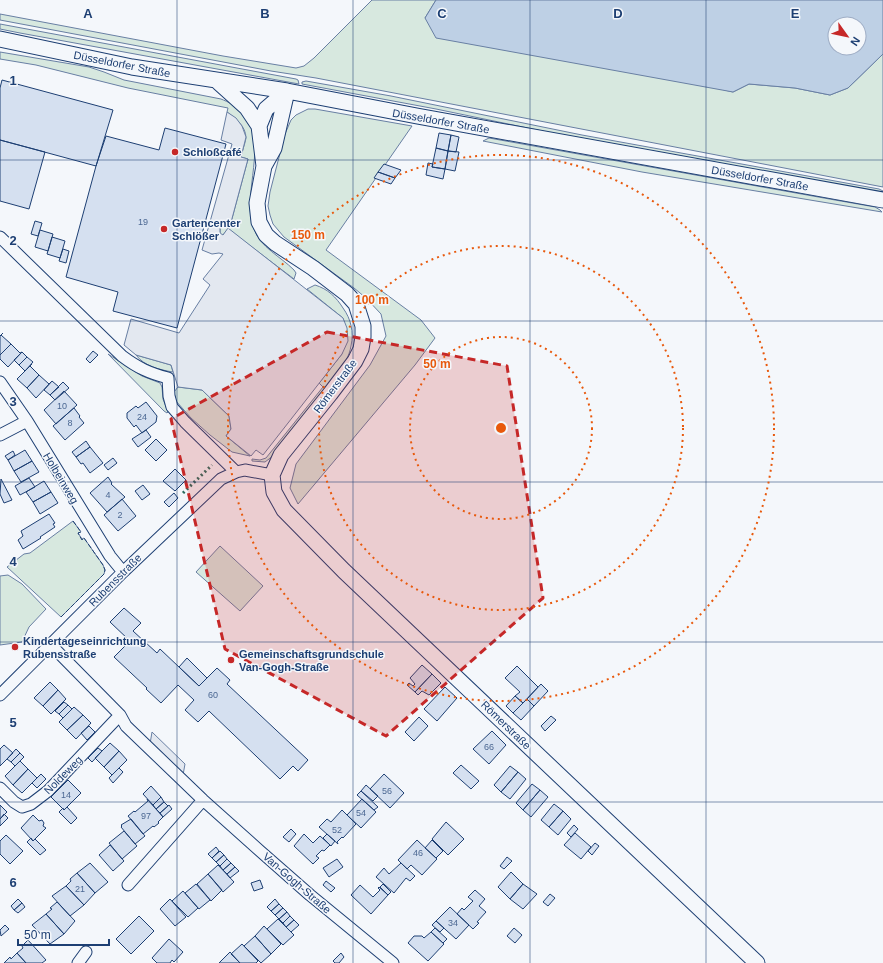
<svg xmlns="http://www.w3.org/2000/svg" width="883" height="963" viewBox="0 0 883 963" font-family="Arial,sans-serif">
	<rect width="100%" height="100%" fill="#f4f7fb"/>
	<path fill="#d7e8df" stroke="#687fa3" d="M372,0H436L425,18L733,92L749,84L795,88L830,95L848,88L883,54V187L316,78L271,71L0,20V14L223,56L296,68L304,66L314,58Z
		M0,24L296,79L298,80L299,84L20,33L0,29Z
		M0,52L89,67L104,72L124,80L221,99C228,102 236,105 242,111C271,137 240,196 254,229C261,248 280,256 294,270L296,273L294,279L228,229L222,236L220,233V223L230,226L248,159L241,157C242,151 245,144 246,138C246,126 235,118 227,112L228,108L128,88L36,65L0,59Z
		M306,81L391,96L582,135L879,189L883,191L882,193L624,148L436,109L302,84V82Z
		M308,109H315L412,126L326,250L421,320L435,338L415,365L298,504L290,488L296,464L370,365L386,336L381,314L366,298L354,288L284,237L273,224L270,215L268,206L270,192L285,134L291,120L296,115Z
		M489,138L835,200L875,207L880,210L882,212L642,172L483,141Z
		M315,285C328,289 336,297 343,308C351,319 354,332 351,346C348,365 328,387 316,402C303,419 290,436 277,453L265,462L252,461V459L260,460L266,458L323,387L319,383L342,354L343,318L307,289Z
		M108,354L142,376L160,383L162,387L163,399L168,412L167,413L164,411Z
		M136,355L171,365L173,372C160,370 144,366 136,355Z
		M178,387L202,390L229,416L231,429L226,436L250,456L232,452L210,435L191,418L176,401L174,392Z
		M73,521L81,532L78,533L82,539L84,538L103,565L105,570L104,574L61,617L7,567L24,554L30,553Z
		M220,546L263,586L240,611L196,572Z
		M8,575L22,584L46,609L29,627L22,642L0,645V576Z"/>
	<path fill="#e3e8f0" stroke="#687fa3" d="M227,112L236,118L242,126L246,137L241,157L248,159L230,226L220,224V233L223,235L228,228L343,318L347,328L348,341L342,354L263,455L256,450L251,456L226,436L231,429L229,416L202,390L178,387L171,365L136,355L124,345L131,319L179,333L210,285L203,279L223,254L219,253L212,254L202,250L232,144L221,140Z
		M152,732L185,764L183,775L150,744Z"/>
	<path fill="#bed0e5" stroke="#687fa3" fill-rule="evenodd" d="M436,0H883V54L848,88L830,95L795,88L749,84L733,92L436,38L425,18ZM835,24H859V48H835Z"/>
	<path fill="#d5e0f0" stroke="#1d3f73" d="M2,80L113,110L96,166L0,140V88Z
		M165,128L226,144L177,328L113,311L118,292L66,277L96,166L106,136L159,150Z
		M439,133L451,135L448,151L436,148Z
		M451,135L459,137L456,152L448,151Z
		M0,140L45,152L29,209L0,201Z
		M436,148L448,151L445,169L432,167Z
		M448,151L459,152L455,171L445,169Z
		M428,163L433,164L432,167L445,169L443,179L426,175Z
		M384,164L401,170L395,178L378,172Z
		M378,172L395,178L391,184L374,178Z
		M35,221L42,223L38,236L31,234Z
		M40,230L53,234L48,251L35,247Z
		M52,237L65,241L60,258L47,254Z
		M63,249L69,251L66,263L59,261Z
		M3,333L1,335L11,344L0,355V336Z
		M11,344L20,353L22,352L8,367L0,359V355Z
		M93,351L98,355L90,363L86,359Z
		M22,352L27,357L19,365L14,360Z
		M27,357L33,362L25,371L19,365Z
		M32,364L30,366L39,375L27,388L17,379Z
		M39,375L49,384L51,382L36,398L27,388Z
		M52,381L59,387L50,395L44,390Z
		M63,382L69,388L55,400L50,395Z
		M64,391L77,405L56,424L44,410Z
		M146,402L157,416L156,422L142,433L136,425L134,427L127,418V413L136,406L138,408Z
		M74,408L80,416L79,417L84,423L65,440L53,426Z
		M146,430L151,437L138,447L132,439Z
		M156,439L167,450L156,461L145,450Z
		M86,441L90,447L76,457L72,452Z
		M90,447L103,463L90,473L83,463L81,464L76,457Z
		M25,450L32,461L14,471L8,460Z
		M13,451L15,455L8,460L5,456Z
		M113,458L117,463L108,470L104,465Z
		M32,461L39,472L21,482L14,471Z
		M175,469L186,480L175,491L163,481Z
		M108,477L112,483L111,484L125,497L107,512L90,493Z
		M29,478L35,487L20,495L15,486Z
		M1,479L12,500L4,503L0,494Z
		M44,481L51,492L33,502L26,492Z
		M143,485L150,494L142,500L135,491Z
		M51,492L58,503L40,514L33,502Z
		M174,493L178,498L169,507L164,502Z
		M122,499L136,516L118,531L104,515Z
		M49,514L55,523L53,524L55,527L40,537L41,538L23,549L18,540L23,536L21,531Z
		M124,608L141,623L133,631L157,653L160,649L199,686L217,668L230,680L227,684L308,760L298,771L293,766L280,779L209,711L198,722L185,710L194,700L178,685L161,703L146,689L147,688L114,657L130,641L110,622Z
		M187,658L207,678L199,686L179,667Z
		M422,665L432,674L415,692L407,685L409,683L413,686L415,684L410,678Z
		M517,666L538,687L523,703L515,696L520,692L505,678Z
		M432,674L441,683L429,695L422,691L418,695L415,692Z
		M50,682L58,690L43,706L34,698Z
		M541,684L548,691L534,706L527,699Z
		M445,687L457,698L437,721L424,709Z
		M58,690L66,699L51,714L43,706Z
		M515,696L523,703L513,713L506,706Z
		M527,699L534,706L521,720L513,713Z
		M64,702L68,705L59,714L55,711Z
		M68,705L72,709L63,718L59,714Z
		M74,707L83,715L67,730L59,722Z
		M83,715L91,723L76,739L67,730Z
		M551,716L556,720L545,731L541,726Z
		M419,717L428,726L414,741L405,732Z
		M89,726L95,732L87,740L81,733Z
		M492,731L506,745L489,764L473,749Z
		M110,743L119,751L104,767L95,758Z
		M4,745L13,753L0,766V749Z
		M98,748L102,751L92,762L88,758Z
		M16,749L20,753L11,762L7,759Z
		M119,751L127,760L112,775L104,767Z
		M20,753L24,757L15,766L11,762Z
		M20,761L28,769L13,785L5,776Z
		M461,765L479,781L471,789L453,773Z
		M510,766L518,772L501,792L494,785Z
		M119,768L123,772L113,783L109,778Z
		M28,769L37,778L22,793L13,785Z
		M518,772L526,779L510,799L501,792Z
		M41,774L46,779L37,788L32,783Z
		M384,774L404,793L390,808L370,789Z
		M68,780L81,793L64,810L51,797Z
		M532,784L540,790L523,810L516,803Z
		M366,785L378,796L373,801L361,791Z
		M151,786L161,797L153,805L143,794Z
		M540,790L548,797L531,817L523,810Z
		M361,791L378,807L374,810L357,795Z
		M161,797L164,802L156,809L153,805Z
		M147,799L163,817L158,822L159,823L154,827L153,826L143,834L128,816L134,811L135,812L148,801Z
		M362,799L376,812L361,828L347,815Z
		M164,802L168,806L160,813L156,809Z
		M554,804L563,811L549,827L541,820Z
		M0,805L7,812L0,819Z
		M169,805L172,809L163,817L160,813Z
		M67,807L77,818L71,824L59,812L63,808L64,810Z
		M342,810L356,824L343,838L342,837L337,842L338,844L319,827L327,819L331,822Z
		M563,811L571,819L558,835L549,827Z
		M4,814L8,818L0,826V819Z
		M33,815L39,821L42,820L44,823L43,826L46,828L33,841L21,828Z
		M131,819L145,836L135,844L121,827L122,826L121,825Z
		M446,822L464,839L448,855L432,839Z
		M574,825L578,829L571,837L567,833Z
		M291,829L296,834L289,842L283,837Z
		M124,831L137,846L122,859L109,843Z
		M575,833L591,847L581,859L564,845Z
		M304,834L313,843L320,836L330,845L324,851L322,850L316,856L319,858L313,864L294,846Z
		M327,834L335,841L331,846L323,838Z
		M6,835L23,851L10,864L0,854V841Z
		M31,838L33,841L35,839L46,850L40,855L27,842Z
		M417,840L437,859L422,875L411,865L407,869L398,860Z
		M432,840L443,851L436,858L425,848Z
		M595,843L599,846L592,855L588,851Z
		M110,845L124,861L113,871L99,855Z
		M216,847L219,851L212,858L208,854Z
		M220,851L224,855L216,862L212,858Z
		M224,855L227,859L220,866L216,862Z
		M507,857L512,861L504,869L500,866Z
		M227,859L231,863L223,870L220,866Z
		M337,859L343,867L329,877L323,868Z
		M90,863L108,882L95,893L77,873Z
		M231,863L235,867L227,874L223,870Z
		M401,863L415,876L410,881L406,878L394,893L376,877L384,868L389,874Z
		M218,865L234,882L223,892L208,874Z
		M235,867L239,871L230,878L227,874Z
		M511,872L523,884L510,899L498,887Z
		M77,873L95,893L84,905L66,886L71,881L70,879Z
		M208,874L222,890L211,901L197,884Z
		M260,880L263,888L254,891L251,883Z
		M326,881L335,888L331,892L323,885Z
		M196,884L210,900L199,909L185,893Z
		M383,884L391,892L388,895L380,887Z
		M523,884L537,894L523,909L510,899Z
		M360,885L373,897L380,890L378,888L379,887L388,895L371,914L351,895Z
		M66,886L84,905L70,916L52,896Z
		M475,890L485,899L479,906L486,912L477,922L479,923L473,929L457,914L462,908L464,910L473,901L468,897Z
		M183,891L198,908L188,917L172,901Z
		M550,894L555,898L548,906L543,902Z
		M18,899L22,903L14,910L11,906Z
		M170,899L186,917L175,926L160,909Z
		M275,899L279,904L271,911L267,907Z
		M57,902L75,921L64,934L46,914L52,909L50,908Z
		M22,903L25,907L18,913L14,910Z
		M279,904L283,908L275,915L271,911Z
		M450,907L469,925L456,939L436,921Z
		M283,908L287,912L279,919L275,915Z
		M287,912L290,916L283,923L279,919Z
		M46,914L64,934L50,944L32,925Z
		M139,916L154,931L131,954L116,939Z
		M290,916L294,920L286,927L283,923Z
		M278,919L294,935L283,945L267,929Z
		M294,920L299,925L291,932L286,927Z
		M436,921L444,928L440,932L432,925Z
		M5,925L9,929L1,936L0,930Z
		M264,926L281,944L271,954L255,936Z
		M435,928L447,939L443,943L431,932Z
		M514,928L522,935L515,943L507,936Z
		M431,932L444,944L428,961L408,943L414,936H422L424,938Z
		M255,936L271,954L261,963L244,946Z
		M169,939L183,952L174,962L172,960L170,963H157L152,958Z
		M28,940L46,960L42,963H26L17,953L23,948L22,946Z
		M242,944L258,961L256,963H240L231,954Z
		M230,952L240,963H219Z
		M17,953L26,963H4L10,957L11,959Z
		M341,953L344,957L339,963H335L333,961Z"/>
	<g fill="none" stroke-linecap="round" stroke-linejoin="round">
		<g stroke="#1d3f73" stroke-width="13">
			<path id="street" d="M0,237L122,356C138,368 149,373 168,378L169,396L172,407L185,422L236,472L245,470L272,475
				M0,382L27,421L110,556L123,572
				M0,435L27,421
				M50,644L120,715L126,726L203,800L260,851L310,895L393,963
				M0,695L123,572L221,479L236,472
				M0,788L14,802L22,807L31,804L48,791L120,715
				M128,885L203,800
				M78,963L86,952"/>
		</g>
		<g stroke="#1d3f73" stroke-width="17">
			<path id="secondary" d="M0,39L132,67L287,91L417,116L883,200
				M217,81L247,108L259,126
				M287,91L274,148L264,166L257,203L259,222L266,235L275,243L313,268L347,294L356,304L363,326V337L361,349L355,361L330,394L281,455L272,475L274,492L284,510L344,571L757,963
				M264,166L259,126L266,109L287,91"/>
		</g>
		<use href="#street" stroke="#f4f7fb" stroke-width="11"/>
		<use href="#secondary" stroke="#f4f7fb" stroke-width="15"/>
		<path stroke="#2c6c60" stroke-width="3" stroke-dasharray="2 3" stroke-linecap="butt" d="M183,493L212,465"/>
		<path stroke="#1d3f73" stroke-width="1" stroke-dasharray="5 2" stroke-linecap="butt" d="M61,617L104,574L105,570L103,565L84,538L82,540L78,533L81,532L73,521"/>
	</g>
	<path fill="#c62828" fill-opacity="0.2" stroke="#c62828" stroke-width="3" stroke-dasharray="8 5" stroke-linejoin="round" d="M327,332L507,366L543,598L386,736L225,649L171,419Z"/>
	<path fill="none" stroke="#1d3f73" stroke-width="1" stroke-opacity="0.55" d="M177,0V963M353,0V963M530,0V963M706,0V963M0,160H883M0,321H883M0,482H883M0,642H883M0,802H883"/>
	<g fill="none" stroke="#e8590c" stroke-width="2" stroke-dasharray="2 4">
		<circle cx="501" cy="428" r="91"/>
		<circle cx="501" cy="428" r="182"/>
		<circle cx="501" cy="428" r="273"/>
	</g>
	<g fill="#c62828" stroke="#f4f7fb" stroke-width="1.5">
		<circle cx="175" cy="152" r="4"/>
		<circle cx="164" cy="229" r="4"/>
		<circle cx="15" cy="647" r="4"/>
		<circle cx="231" cy="660" r="4"/>
	</g>
	<g text-anchor="middle" dominant-baseline="central" stroke-width="3" stroke-linejoin="round" paint-order="stroke">
		<g font-size="9" fill="#4b6792">
			<text x="143" y="222">19</text>
			<text x="62" y="406">10</text>
			<text x="142" y="417">24</text>
			<text x="70" y="423">8</text>
			<text x="108" y="495">4</text>
			<text x="120" y="515">2</text>
			<text x="213" y="695">60</text>
			<text x="489" y="747">66</text>
			<text x="387" y="791">56</text>
			<text x="66" y="795">14</text>
			<text x="361" y="813">54</text>
			<text x="146" y="816">97</text>
			<text x="337" y="830">52</text>
			<text x="418" y="853">46</text>
			<text x="80" y="889">21</text>
			<text x="453" y="923">34</text>
		</g>
		<g font-size="11" fill="#1d3f73" stroke="#f4f7fb">
			<text transform="translate(122 64) rotate(11)">Düsseldorfer Straße</text>
			<text transform="translate(441 121) rotate(10)">Düsseldorfer Straße</text>
			<text transform="translate(760 178) rotate(10)">Düsseldorfer Straße</text>
			<text transform="translate(335 386) rotate(-53)">Römerstraße</text>
			<text transform="translate(61 478) rotate(59)">Holbeinweg</text>
			<text transform="translate(115 580) rotate(-45)">Rubensstraße</text>
			<text transform="translate(506 725) rotate(44)">Römerstraße</text>
			<text transform="translate(63 775) rotate(-45)">Noldeweg</text>
			<text transform="translate(297 883) rotate(41)">Van-Gogh-Straße</text>
		</g>
		<g font-size="11" font-weight="bold" fill="#1d3f73" stroke="#f4f7fb" text-anchor="start">
			<text x="183" y="152">Schloßcafé</text>
			<text x="172" y="223">Gartencenter<tspan x="172" dy="13">Schlößer</tspan></text>
			<text x="23" y="641">Kindertageseinrichtung<tspan x="23" dy="13">Rubensstraße</tspan></text>
			<text x="239" y="654">Gemeinschaftsgrundschule<tspan x="239" dy="13">Van-Gogh-Straße</tspan></text>
		</g>
	</g>
	<g font-size="13" text-anchor="middle" font-weight="bold" fill="#1d3f73" stroke="#f4f7fb" stroke-width="3" stroke-linejoin="round" paint-order="stroke">
		<text x="88" y="18">A</text>
		<text x="265" y="18">B</text>
		<text x="442" y="18">C</text>
		<text x="618" y="18">D</text>
		<text x="795" y="18">E</text>
		<text x="13" y="85">1</text>
		<text x="13" y="245">2</text>
		<text x="13" y="406">3</text>
		<text x="13" y="566">4</text>
		<text x="13" y="727">5</text>
		<text x="13" y="887">6</text>
	</g>
	<circle cx="501" cy="428" r="6" fill="#e8590c" stroke="#f4f7fb" stroke-width="2"/>
	<g font-size="12" text-anchor="middle" font-weight="bold" fill="#e8590c" stroke="#f4f7fb" stroke-width="3" stroke-linejoin="round" paint-order="stroke">
		<text x="308" y="239">150 m</text>
		<text x="372" y="304">100 m</text>
		<text x="437" y="368">50 m</text>
	</g>
	<g transform="translate(847 36) rotate(123)"><circle r="19" fill="#f4f7fb" stroke="#9eadc5"/>
	<path d="M0-3L7 15L0 10L-7 15Z" fill="#c62828"/>
	<text y="-6" font-size="11" font-weight="bold" text-anchor="middle" fill="#1d3f73">N</text>
	</g>
	<path d="M18 939v6h91v-6" fill="none" stroke="#1d3f73" stroke-width="2"/>
	<text x="24" y="939" font-size="12" fill="#1d3f73" stroke="#f4f7fb" stroke-width="3" paint-order="stroke">50 m</text>
</svg>
